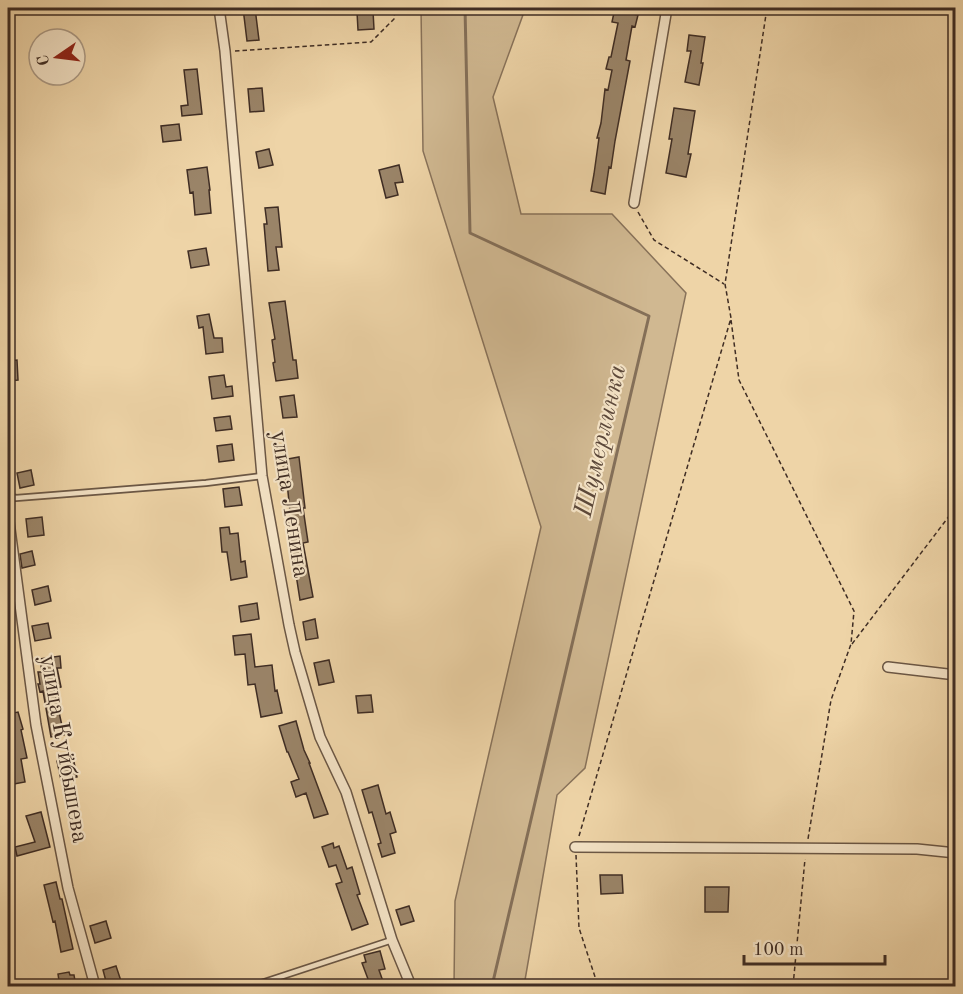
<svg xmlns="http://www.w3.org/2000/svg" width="963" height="994" viewBox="0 0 963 994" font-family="'Old Standard TT',serif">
	<rect width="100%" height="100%" fill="#eed4a7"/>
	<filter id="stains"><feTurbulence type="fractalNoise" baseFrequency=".00333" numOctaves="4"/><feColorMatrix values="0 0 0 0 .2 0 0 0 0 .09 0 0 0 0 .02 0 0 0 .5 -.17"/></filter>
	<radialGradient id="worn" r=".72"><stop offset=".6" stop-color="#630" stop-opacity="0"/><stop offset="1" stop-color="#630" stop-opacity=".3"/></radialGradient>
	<path fill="#d0b891" stroke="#88725a" stroke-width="1.5" d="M421,8H521L524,12L493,97L521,214H612L686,293L585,768L557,795L525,980L532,986H454L455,901L541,527L423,151Z"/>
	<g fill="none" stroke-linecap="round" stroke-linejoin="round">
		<path stroke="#846f58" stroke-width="3" d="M465,8L470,233L649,316L492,986"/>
	</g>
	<path fill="#9a8468" stroke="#3f2d24" stroke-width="1.5" d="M243,8H255L259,40L247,41Z
		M615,8H628L627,13L638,15L635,27L632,26L626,60L630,61L615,141L611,168L609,167L605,194L591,191L594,174L599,138H597L601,123L605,89L608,90L612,70L606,69L609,57H611L618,23L612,22Z
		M373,11L374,29L358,30L357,12Z
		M689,35L705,37L701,63H703L699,85L685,82L691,51H687Z
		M197,69L202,114L182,116L181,106L188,105L184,70Z
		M262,88L264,111L250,112L248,89Z
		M674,108L695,111L688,154H691L686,177L666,173L672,139H669Z
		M179,124L181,140L163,142L161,126Z
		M269,149L273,165L259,168L256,152Z
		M399,165L403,182L395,183L398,195L386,198L379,170Z
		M207,167L210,190H209L211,213L195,215L193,192L190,193L187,170Z
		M278,207L282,247H276L279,270L268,271L264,224H267L265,208Z
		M206,248L209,265L191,268L188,251Z
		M285,301L293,360H296L298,378L276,381L273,363L275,362L272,340L275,339L269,303Z
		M209,314L214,338H222L223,352L206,354L203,327L199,328L197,316Z
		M17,360L18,380L8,381V361Z
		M224,375L226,387L232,386L233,396L212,399L209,377Z
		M294,395L297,417L283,418L280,397Z
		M230,416L232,429L216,431L214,418Z
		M232,444L234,460L219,462L217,446Z
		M299,457L305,508H303L308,542L303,543L313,597L300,600L288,523L291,522L287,482H286L282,460Z
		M31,470L34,485L20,488L17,473Z
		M239,487L242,505L225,507L223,489Z
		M42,517L44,535L28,537L26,519Z
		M229,527L230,534L238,533L241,562L245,561L247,577L231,580L227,552H222L220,528Z
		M32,551L35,565L22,568L20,554Z
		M48,586L51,601L35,605L32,590Z
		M257,603L259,619L241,622L239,606Z
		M315,619L318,638L306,640L303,622Z
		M48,623L51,638L35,641L32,626Z
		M251,634L255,667L272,665L275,691L277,690L282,713L261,717L255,684L248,685L245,654L235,655L233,636Z
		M60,656L61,668H57L61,687L54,689L64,735L51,737L43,691L40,692L38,684H40L38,672H42L40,659Z
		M329,660L334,682L319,685L314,663Z
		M371,695L373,712L358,713L356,696Z
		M18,712L23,729L21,730L27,758L21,759L25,782L8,785V767L11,766L8,749V714Z
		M296,721L304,750L310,763H309L328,814L314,818L306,793L296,797L291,782L299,779L288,752H287L279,726Z
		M73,757L77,777L61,780L57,761Z
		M378,785L386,814L390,812L396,832L390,834L395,853L382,857L378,844L381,843L372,812L369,813L362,790Z
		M41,812L50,847L17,856L15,847L35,842L26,816Z
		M333,843L334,848L339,846L347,869L352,867L360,894L357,895L368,924L352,930L336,884L342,882L336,865L329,867L322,847Z
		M600,875H622L623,893L601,894Z
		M56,882L60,899H62L73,949L61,952L55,921L53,922L44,885Z
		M705,887H729L728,912H705Z
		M409,906L414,921L401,925L396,910Z
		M106,921L111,938L95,943L90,926Z
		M380,951L385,969L379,970L385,987H371L362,963L366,962L364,955Z
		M116,966L121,981L107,985L103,970Z
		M69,972L70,975H74L76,987H60L58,974Z"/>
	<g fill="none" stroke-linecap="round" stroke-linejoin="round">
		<g stroke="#6b5745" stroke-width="8">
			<path id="lane" d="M8,496L16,498L206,483L262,476
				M252,986L392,940"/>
		</g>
		<g stroke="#6b5745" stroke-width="12">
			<path id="street" d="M219,8L225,51L262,476L289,625L295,652L320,737L346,792L392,940L411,986
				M634,203L667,8
				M8,514L36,725L68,888L95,986
				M888,667L956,675
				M575,847L917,849L956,853"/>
		</g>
		<path stroke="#3f2d24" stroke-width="1.5" stroke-dasharray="4.5 3" stroke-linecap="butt" d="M235,51L371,42L394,19L395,8
			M638,212L654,240L724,284
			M731,320L739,380L854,611L851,644L831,700L808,839
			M852,644L956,507
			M579,836L731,318L725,284L767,8
			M576,855L579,928L598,986
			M793,986L805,859"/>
		<use href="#lane" stroke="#f4e3c6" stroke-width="4.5"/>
		<use href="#street" stroke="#f4e3c6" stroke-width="9"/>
	</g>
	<g text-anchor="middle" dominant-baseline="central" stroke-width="4.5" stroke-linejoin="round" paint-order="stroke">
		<g font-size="24" fill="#3f2d24" stroke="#f4e3c6">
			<text transform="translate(289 504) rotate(81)">улица Ленина</text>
			<text transform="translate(63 749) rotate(80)">улица Куйбышева</text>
		</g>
		<g font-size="26" font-style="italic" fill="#5c483a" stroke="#f4e3c6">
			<text transform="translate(601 441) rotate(-77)">Шумерлинка</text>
		</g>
	</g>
	<rect width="963" height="994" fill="none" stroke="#eed4a7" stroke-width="30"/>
	<rect x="9" y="9" width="945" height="976" fill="none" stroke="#3f2d24" stroke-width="3"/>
	<rect x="15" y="15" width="933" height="964" fill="none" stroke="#3f2d24" stroke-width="1.5"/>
	<g transform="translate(57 57) rotate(256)"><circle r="28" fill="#f4e3c6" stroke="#ac9a85" stroke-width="1.5"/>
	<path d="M0-4.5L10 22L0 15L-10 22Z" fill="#8f2418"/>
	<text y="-9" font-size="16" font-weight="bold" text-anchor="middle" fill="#3f2d24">С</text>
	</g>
	<path d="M744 955v9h141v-9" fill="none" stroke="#3f2d24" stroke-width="3"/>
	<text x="753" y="955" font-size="18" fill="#3f2d24" stroke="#f4e3c6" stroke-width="4.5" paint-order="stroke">100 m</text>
	<rect width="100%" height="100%" filter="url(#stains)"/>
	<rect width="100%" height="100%" fill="url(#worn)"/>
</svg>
